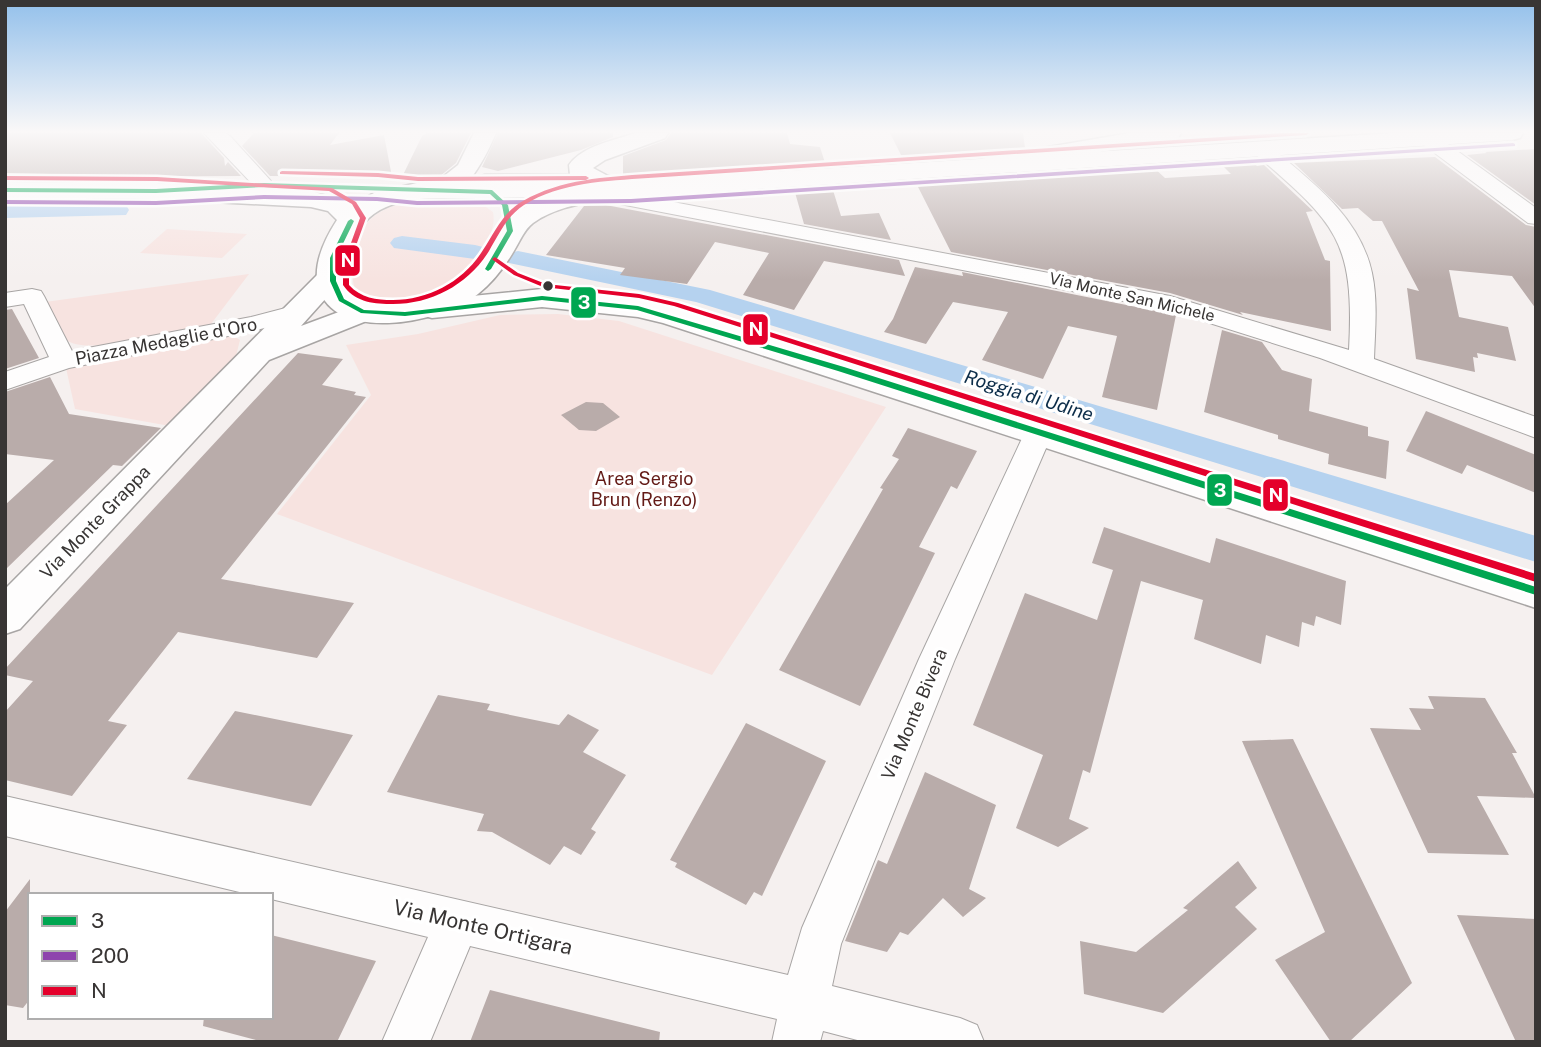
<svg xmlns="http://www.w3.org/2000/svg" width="1541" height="1047" viewBox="0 0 1541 1047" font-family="'Public Sans',sans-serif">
	<rect width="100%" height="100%" fill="#f5f0ef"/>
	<path fill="#f7e3e0" d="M1196,133H1405L1075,153Z
		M440,199L479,202L493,212C497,232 482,248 472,264C469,268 467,274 463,278C443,299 383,314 359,294C351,287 353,273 353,263C358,209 392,202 440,199Z
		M167,229L247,234L222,258L140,253Z
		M249,274L211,324C185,330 85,357 67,340C57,331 51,313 45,302Z
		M558,314L619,321L886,407L712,675L277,514L371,395L346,345L418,334L500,315Z
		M232,335L240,340L235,360L170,426L75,409L66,368Z"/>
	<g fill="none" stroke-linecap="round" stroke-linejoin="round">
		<path fill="#b5d2ef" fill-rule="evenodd" d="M118,203L126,205L129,210L126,215L5,218V204Z
			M402,236L475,245L483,247L487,252L483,257L475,259L394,248L390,243L394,238Z
			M518,251L710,290L1536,536V562L696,302L509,263L506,258L509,253Z"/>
	</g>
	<path fill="#b9acaa" d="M5,133H201L224,158L225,166L228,162L241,176L45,177L49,174L5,173Z
		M254,133H339L330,145L384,135L392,177L270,176L242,146Z
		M427,133H471L456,163L439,177H402L422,136Z
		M498,133H613V137L581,150L498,171L482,167Z
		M671,133H787L790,144L820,147L826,166L788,168L787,165L623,175V156L666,140Z
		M890,133H1023L1025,148L982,156L904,161Z
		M1536,149V205L1467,155L1487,153L1485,152Z
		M1435,157L1526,225L1536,227V309L1512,276L1449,270L1459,317L1508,327L1516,361L1477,353L1478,358L1473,357L1475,372L1416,359L1407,288L1419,291L1382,221H1373L1358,208L1342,209L1294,163Z
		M1250,160L1257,166L1264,165L1313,211L1306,212L1325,260L1330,261L1331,331L1240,312L1243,315L1170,293L951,252L915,181L1152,166L1165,178L1231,174L1219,162Z
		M832,187L841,216L879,213L891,240L804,224L794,189Z
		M595,203L899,260L905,276L824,261L794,310L743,295L769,253L715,242L687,284L620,275L625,268L546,255L584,206Z
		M915,267L963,276L962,272L1176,315L1157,410L1102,397L1117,336L1068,326L1043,379L982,360L1008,312L953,302L926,344L884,332L893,319Z
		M12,309L39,358L5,369V310Z
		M1222,330L1262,342L1282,370L1312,379L1309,411L1368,427V436L1389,441L1386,479L1328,464L1329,454L1278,439V435L1204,412Z
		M298,353L343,359L322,385L356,392L354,395L366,397L221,579L354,603L317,658L178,632L108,721L127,725L72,796L5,780V712L33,681L5,675V669Z
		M50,377L69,414L161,428L122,466L113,465L5,570V505L54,460L5,454V392Z
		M586,402L603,403L620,417L596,431L579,430L561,415Z
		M1426,411L1536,455V493L1467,465L1462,474L1406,451Z
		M908,428L977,451L957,489L951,486L919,547L935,553L860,706L779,670L883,489L880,488L899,459L892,456Z
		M1104,527L1210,563L1216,538L1346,581L1341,625L1316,616L1314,626L1302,622L1299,647L1266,635L1261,664L1194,639L1203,600L1141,581L1090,773L1083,770L1069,819L1089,828L1058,847L1016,828L1043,755L973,725L1025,593L1097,620L1113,570L1092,563Z
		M438,695L490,704L487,710L559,725L568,714L599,730L583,752L626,775L591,829L596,832L581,855L564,846L550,865L492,832L477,831L484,814L387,792Z
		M1428,696L1485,698L1517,753H1512L1536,798L1477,796L1509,855L1428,853L1370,728L1421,730L1409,708L1434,709Z
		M235,711L353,735L311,806L187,779Z
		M746,723L826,761L762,896L754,892L746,905L675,867L677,863L670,860Z
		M1293,739L1412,983L1349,1042H1331L1275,960L1325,932L1242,741Z
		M925,772L996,805L969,889L986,898L963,917L943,898L908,935L900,932L887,952L845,941L878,860L887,864Z
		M1238,861L1257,888L1235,907L1257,929L1163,1013L1084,994L1080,941L1136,952L1188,910L1183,908Z
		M30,879V999L23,1008L5,1005V912Z
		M1457,915L1536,919V1042H1516Z
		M271,935L376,961L337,1042H264L203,1026L204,1017H271Z
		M490,990L660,1032L659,1042H470Z"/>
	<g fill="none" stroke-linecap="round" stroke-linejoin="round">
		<g stroke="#a8a5a4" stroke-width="2">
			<path id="street" d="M204,133H225L230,136L271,181L274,185L271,189H257Z
				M1420,134H1434L1536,208V224L1528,223L1420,142L1418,138Z
				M1261,143L1268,145C1310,180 1360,216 1372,273C1378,301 1375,331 1374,359L1536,417V438L1320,358L1165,309L594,199L587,197L584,193L587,189L594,187L1170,296L1349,350C1355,239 1335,223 1254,153L1251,149L1254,145Z
				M32,289L41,291L44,296L72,351L251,317L297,305L306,307L309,312L306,317L253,331L69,368L5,390V372L49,357L24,304L5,307V293Z
				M1039,422L1049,425L1053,432L955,659L841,944L832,986L960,1018L977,1025L984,1042H865L823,1031L820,1042H772L777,1019L470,946L430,1042H382L428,937L271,899V895H252L5,836V796L788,975L802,928L919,659L1025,432L1029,425Z"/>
		</g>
		<g stroke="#a8a5a4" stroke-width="3">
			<path id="secondary" d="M474,133H496C485,158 464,205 429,196L425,191L458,165Z
				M636,133H668L665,138L605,160L593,168L608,176L639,184L643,189L639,194L630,197L597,189H485L476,187L473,182L476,177L485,175H570L569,165C582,146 615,140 636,133Z
				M1130,133H1181L1178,138L1170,140L990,171L981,169L978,164L981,159L990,157Z
				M332,267L342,270L346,276L301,326L363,303L374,306L378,312L374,318L269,360L20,629L5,634V589L322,270Z
				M542,289L638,299L683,310L1536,574V608L663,323L638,317L542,307L432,318L421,315L417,309L421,303L432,300Z"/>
		</g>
		<g stroke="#a8a5a4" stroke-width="3">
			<path id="primary" d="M1395,133H1523L1520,138L1512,140L604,199C579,204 554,208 533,223C524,230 521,239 515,249C506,265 493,282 478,294C443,323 326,347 317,280C315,259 326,237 337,220L328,211L311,207L156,199L5,198V182L156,183L312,191L352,205L374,193L417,183L626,181ZM544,197L510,215L470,271L432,298L411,304L380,305L363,301L349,291C344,274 345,259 352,243C371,194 424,198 468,198C494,198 519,198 544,197Z"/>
		</g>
		<use href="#street" fill="#fefdfd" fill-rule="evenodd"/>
		<use href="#secondary" fill="#fefdfd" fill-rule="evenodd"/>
		<use href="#primary" fill="#fefdfd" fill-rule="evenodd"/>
		<g stroke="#fff" stroke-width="5">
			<path id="bus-1" d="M264,183L492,190L508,205L513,231L491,269L488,271L485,269L507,231L502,205L490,194L264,187L156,193L5,192V188L156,189Z
				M351,219L354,221L336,258V281L344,299L364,310L405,312L542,296L638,306L844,367L1536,587V595L838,371L637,310L542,300L405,316L361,313L339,301L330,281V258L348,221Z"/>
		</g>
		<g stroke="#fff" stroke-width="5">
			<path id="bus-2" d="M1513,143L1515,144V146L631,203L417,205L377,201L264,199L156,205L5,204V200L156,201L264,195L377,197L417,201L631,199Z"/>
		</g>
		<g stroke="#fff" stroke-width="5">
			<path id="bus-3" d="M1283,133H1309L1306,135L648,178C606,181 561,182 524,205C507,216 499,234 489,251C468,285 430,305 390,304C371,304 354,301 343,285V265L360,218L352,204L329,191L157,181L5,180V176L157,177L332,188L356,202L366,218L349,265V285C361,298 376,300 393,300C429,300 464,281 483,250C495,232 503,212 523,201C561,179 606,177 648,174Z
				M282,171L378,173L418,177L586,176L589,178L586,180L418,181L378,177L280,174V172Z
				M495,257L518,273L546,284L639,294L678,303L1536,574V582L674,306L639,298L543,287L514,275L493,260L492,259Z"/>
		</g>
		<use href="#bus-1" fill="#00a651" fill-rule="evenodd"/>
		<use href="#bus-2" fill="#8e44ad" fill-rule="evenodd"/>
		<use href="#bus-3" fill="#e4002b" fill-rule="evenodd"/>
	</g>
	<linearGradient id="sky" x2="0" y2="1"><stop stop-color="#93c0eb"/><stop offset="0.47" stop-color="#faf8f8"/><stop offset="1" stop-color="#faf8f8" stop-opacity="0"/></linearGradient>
	<rect width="1541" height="280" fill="url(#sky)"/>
	<circle fill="#383534" stroke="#fff" stroke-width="2.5" cx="548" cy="286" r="6"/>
	<g text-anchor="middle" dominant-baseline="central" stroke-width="7" stroke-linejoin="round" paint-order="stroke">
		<g font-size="16" fill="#383534" stroke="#fff">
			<text transform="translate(1132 297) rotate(13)">Via Monte San Michele</text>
		</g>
		<g font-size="18" fill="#383534" stroke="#fff">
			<text transform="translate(166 341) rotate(-11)">Piazza Medaglie d'Oro</text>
			<text transform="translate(95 522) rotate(-46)">Via Monte Grappa</text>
			<text transform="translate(914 714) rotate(-67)">Via Monte Bivera</text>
		</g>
		<g font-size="18" fill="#631a16" stroke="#fff">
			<text x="644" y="478">Area Sergio<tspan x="644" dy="21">Brun (Renzo)</tspan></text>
		</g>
		<g font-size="19" font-style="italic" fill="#0c2d49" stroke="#fff">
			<text transform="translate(1029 395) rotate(17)">Roggia di Udine</text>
		</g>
		<g font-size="21" fill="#383534" stroke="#fff">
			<text transform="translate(483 927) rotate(13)">Via Monte Ortigara</text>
		</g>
	</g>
	<g stroke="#fff" stroke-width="2.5">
		<rect x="334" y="244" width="27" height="33" rx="7" fill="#e4002b"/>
		<rect x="570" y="286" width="27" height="33" rx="7" fill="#00a651"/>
		<rect x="742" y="313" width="27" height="33" rx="7" fill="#e4002b"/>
		<rect x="1206" y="473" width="27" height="34" rx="7" fill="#00a651"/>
		<rect x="1262" y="478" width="27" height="34" rx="7" fill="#e4002b"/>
	</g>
	<g font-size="19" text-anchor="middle" font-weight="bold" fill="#fff">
		<text x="348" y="267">N</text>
		<text x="584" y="309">3</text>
		<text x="756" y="336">N</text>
		<text x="1220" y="497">3</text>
		<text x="1276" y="502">N</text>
	</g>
	<rect width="1541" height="1047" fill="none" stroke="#383534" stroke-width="14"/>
	<rect x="28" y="893" width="245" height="126" fill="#ffffff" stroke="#afaeae" stroke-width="2"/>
	<rect x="42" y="916" width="35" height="10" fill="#00a651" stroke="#afaeae" stroke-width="2"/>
	<text x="91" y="928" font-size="21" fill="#383534">3</text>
	<rect x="42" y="951" width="35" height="10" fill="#8e44ad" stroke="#afaeae" stroke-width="2"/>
	<text x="91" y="963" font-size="21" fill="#383534">200</text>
	<rect x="42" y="986" width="35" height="10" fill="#e4002b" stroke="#afaeae" stroke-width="2"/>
	<text x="91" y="998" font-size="21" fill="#383534">N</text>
</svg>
